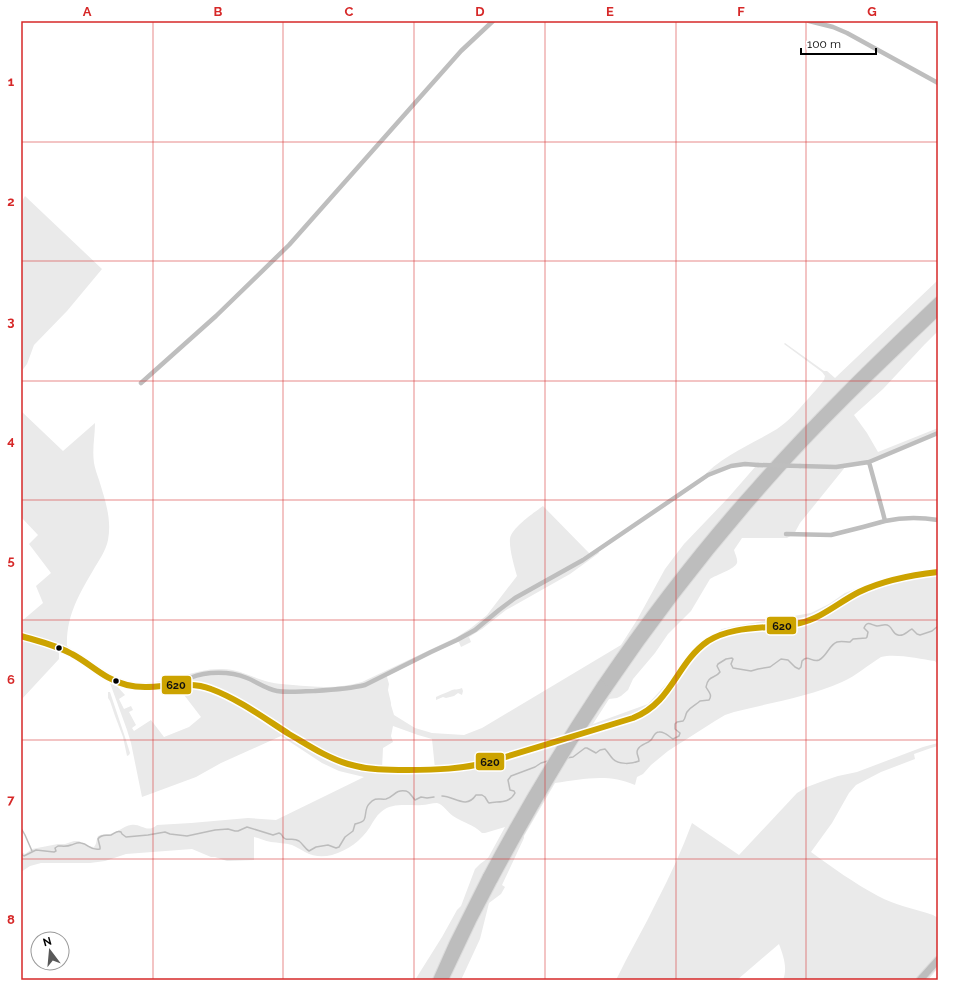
<svg xmlns="http://www.w3.org/2000/svg" width="959" height="1001" viewBox="0 0 959 1001" font-family="Raleway,sans-serif">
	<rect width="100%" height="100%" fill="#fff"/>
	<path fill="#eaeaea" fill-rule="evenodd" d="M25,196L102,269L67,311L34,345L27,364L21,372V203Z
		M938,280V331L925,344L883,389L854,415L867,433L878,452L938,428V433L869,462L846,466L800,523L794,534L787,538H742L734,550C735,554 738,559 737,563C735,569 716,575 710,579L691,611L668,634L655,653L633,679L628,690L621,696L617,698L609,699L593,724L648,704L670,680L681,663L697,644L722,629L735,626L811,613L829,604L845,593L871,583L906,573L938,568V665L935,661C920,659 895,653 881,657C868,665 856,676 842,682C808,697 769,703 734,712L725,715L715,721L668,751L651,765L643,774L637,777L635,785C608,773 583,779 555,783L524,836V838L502,885L505,887L501,894L489,903L480,939L461,980H415L442,937L457,910L461,906L475,869L480,864L488,858L505,827L485,833H482C473,824 463,823 453,816C448,813 443,804 437,803C432,803 426,805 422,805C408,806 392,802 381,812C376,816 373,822 370,827C361,841 348,850 332,855C323,857 314,857 305,852C301,850 297,847 292,845C285,843 278,843 271,842C265,841 259,838 254,837V860L227,861L215,857H211L192,849L126,854L105,861L90,863H41L30,866L21,872V852L25,854L32,849L58,844H65L74,841H79L87,846L94,847C97,844 96,840 98,836C103,834 106,834 110,834C118,832 124,826 131,825C141,823 147,834 157,825L191,823L248,818L276,820L364,777L339,771L322,763L281,736L221,763L196,777L142,797L131,743L127,730L110,683L116,685L125,695L119,699L124,709L131,706L133,710L129,712L136,725L132,728L134,731L151,720L164,737L189,727L201,717L181,691L163,692L156,689L125,685L59,649V659L21,700V624L23,620L43,603L36,586L51,573L29,544L38,535L21,517V411L63,451L95,423C95,436 92,449 94,463C95,469 97,474 99,480C105,500 112,519 108,540C106,550 100,559 95,567C80,593 66,615 67,646C74,651 81,654 88,659C103,669 115,679 133,682C164,687 192,668 222,669C239,669 253,678 269,682C277,684 285,684 293,685C316,687 340,689 362,682L457,637L471,628L487,615L517,576C514,566 509,548 510,539C511,528 535,512 543,506L590,554L598,550L599,553L570,574L506,610L482,629L469,637L471,642L461,647L458,640L386,677H387L389,684L388,690L391,703V705L394,715L415,728L432,733L464,735L482,728L621,645L637,620L665,569L674,557L684,544L728,498L755,467L756,465L731,466L700,480C720,456 751,445 777,429C789,421 798,410 808,399C813,393 819,387 824,380L825,376L822,372L784,344L785,343L824,371H827L835,378ZM393,726L418,735L432,739L435,769H382L383,748L393,742L391,736Z
		M462,688L463,691L462,695L458,693L454,696L446,698L443,697L436,700V697C442,694 446,693 452,690C455,689 458,690 462,688Z
		M108,692H110L125,737L130,753L129,755L127,756L123,737L115,716L110,701L108,698Z
		M938,743V746L931,748L914,754L915,759L881,772L856,785L849,793L832,823L811,852C833,868 854,883 878,896C895,905 915,909 933,915L938,918V968L928,980H783C788,968 783,955 779,944L737,980H616C629,953 644,928 657,901C670,876 682,850 692,823L739,855L797,793L807,787L823,781L838,776L857,772L923,747Z"/>
	<g fill="none" stroke-linecap="round" stroke-linejoin="round">
		<path stroke="#bcbcbc" stroke-width="1.5" d="M566,758L573,757L585,748H587L596,753L600,750L605,749C608,752 610,756 613,759C619,765 632,764 639,761C639,756 635,753 638,749C641,744 647,744 651,740C654,737 654,732 659,732C665,731 669,737 673,739L679,736L680,733L675,729V724L677,722L683,721C686,718 685,715 687,712C691,706 696,705 700,701L709,700C713,695 708,691 706,687C708,675 715,679 720,672L717,666L718,664L726,659L732,658L733,659L731,664L733,668L751,671L758,669L770,667L781,659L788,660L795,667L799,669L801,667L802,661C808,654 812,663 819,660C827,656 829,645 837,642C841,641 846,642 850,642L853,639L866,638L867,637L868,632L864,628C867,620 871,625 877,626C882,626 885,623 889,626C893,629 893,634 898,635C904,637 907,631 912,629L917,634L920,635L932,631L938,626
			M442,796C454,796 466,810 476,795H482L485,797L488,802L489,803C499,801 509,804 515,793L514,791L510,790L508,780L511,776L535,767L541,763L548,761
			M21,828L25,835L32,851
			M21,854L24,856L36,850L54,852L56,851L55,848L58,846C62,846 67,847 71,845C75,844 77,842 81,843C89,844 90,851 100,849V847L98,839C101,834 106,836 111,835C115,833 117,830 121,832L122,834L126,837L148,835L165,832L170,834L187,836L215,830L228,829L235,831H238L247,827L273,835L279,833L281,834C286,844 291,836 299,841C303,844 305,849 309,851L316,847L328,845L336,848L339,847L345,837L353,831L355,824C357,823 361,823 363,821C367,818 364,809 369,804C376,796 379,800 386,799C394,797 395,789 406,791C410,792 412,797 415,800L421,797L427,798L434,797"/>
		<g stroke="#dbdbdb" stroke-width="9">
			<path id="primary" d="M920,980L938,960"/>
		</g>
		<g stroke="#dbdbdb" stroke-width="10">
			<path id="highway" d="M601,685C648,616 699,549 755,487C813,421 875,361 938,301
				M607,690C659,613 717,539 779,470C829,414 884,363 938,311
				M437,980L453,944L487,876
				M444,980L472,921L494,879"/>
		</g>
		<path stroke="#bebebe" stroke-width="4.5" d="M809,21L833,27L847,33L938,83
			M141,383L216,316L289,245L461,51L493,21
			M869,462L883,513L885,521C903,517 920,517 938,520
			M800,466L836,467L869,462L938,433
			M786,534L831,535L863,527L885,521
			M180,686C183,683 186,680 190,678C207,671 230,671 247,678C257,682 266,689 277,691C289,693 302,691 314,691C331,690 349,689 365,685L431,652L457,640L475,630L499,610L515,598L583,560L708,475L731,466L745,464L758,465"/>
		<path stroke="#c2c2c2" stroke-width="6" d="M21,636C40,642 61,646 78,657C93,667 106,680 125,685C136,688 149,687 161,686C176,685 192,684 206,687C215,690 223,694 231,698C250,710 269,721 288,733C305,743 321,753 340,761C361,769 383,770 405,770C426,770 448,771 468,767C496,762 523,751 551,743C573,736 596,731 618,723C628,720 638,717 647,711C674,694 681,658 709,641C727,630 751,628 773,626C783,625 794,625 804,622C826,615 844,598 866,589C889,579 913,575 938,572"/>
		<use href="#primary" stroke="#bdbdbd" stroke-width="7"/>
		<use href="#highway" stroke="#bdbdbd" stroke-width="8"/>
		<g stroke="#dbdbdb" stroke-width="10" stroke-linecap="butt">
			<path id="highway-bridge" d="M487,876C522,810 560,747 601,685
				M494,879C529,814 565,750 607,690"/>
		</g>
		<path stroke="#bebebe" stroke-width="4.5" d="M758,465L800,466"/>
		<use href="#highway-bridge" stroke="#bdbdbd" stroke-width="8"/>
		<g stroke="#fff" stroke-width="9">
			<path id="bus-1" d="M21,636C38,641 56,645 72,654C91,664 105,680 127,685C154,692 184,678 211,689C238,699 264,718 289,734C308,745 327,758 348,764C368,770 388,770 408,770C437,770 461,769 489,762L633,718C673,702 676,663 708,641C735,624 770,630 800,623C822,618 839,602 859,592C884,580 911,575 938,572"/>
		</g>
		<use href="#bus-1" stroke="#cca300" stroke-width="6"/>
	</g>
	<path fill="none" stroke="#d62828" stroke-width="1" stroke-opacity="0.55" d="M153,21V980M283,21V980M414,21V980M545,21V980M676,21V980M806,21V980M21,142H938M21,261H938M21,381H938M21,500H938M21,620H938M21,740H938M21,859H938"/>
	<g fill="#000" stroke="#fff" stroke-width="1.5">
		<circle cx="59" cy="648" r="3.5"/>
		<circle cx="116" cy="681" r="3.5"/>
	</g>
	<g stroke="#fff" stroke-width="1.5">
		<rect x="766" y="616" width="31" height="19" rx="4" fill="#cca300"/>
		<rect x="161" y="675" width="31" height="20" rx="4" fill="#cca300"/>
		<rect x="475" y="752" width="30" height="19" rx="4" fill="#cca300"/>
	</g>
	<g font-size="11" text-anchor="middle" font-weight="bold" fill="#111">
		<text x="782" y="630">620</text>
		<text x="176" y="689">620</text>
		<text x="490" y="766">620</text>
	</g>
	<rect width="959" height="1001" fill="none" stroke="#ffffff" stroke-width="44"/>
	<g transform="translate(50 951) rotate(344)"><circle r="19" fill="#ffffff" stroke="#999999"/>
	<path d="M0-3L7 15L0 10L-7 15Z" fill="#595959"/>
	<text y="-6" font-size="11" font-weight="bold" text-anchor="middle" fill="#000000">N</text>
	</g>
	<path d="M801 48v6h75v-6" fill="none" stroke="#000000" stroke-width="2"/>
	<text x="807" y="48" font-size="12" fill="#000000" stroke="#ffffff" stroke-width="3" paint-order="stroke">100 m</text>
	<rect x="22" y="22" width="915" height="957" fill="none" stroke="#d62828" stroke-width="1.5"/>
	<g font-size="13" text-anchor="middle" font-weight="bold" fill="#d62828">
		<text x="87" y="16">A</text>
		<text x="218" y="16">B</text>
		<text x="349" y="16">C</text>
		<text x="480" y="16">D</text>
		<text x="610" y="16">E</text>
		<text x="741" y="16">F</text>
		<text x="872" y="16">G</text>
		<text x="11" y="86">1</text>
		<text x="11" y="206">2</text>
		<text x="11" y="326">3</text>
		<text x="11" y="445">4</text>
		<text x="11" y="565">5</text>
		<text x="11" y="684">6</text>
		<text x="11" y="804">7</text>
		<text x="11" y="924">8</text>
	</g>
</svg>
